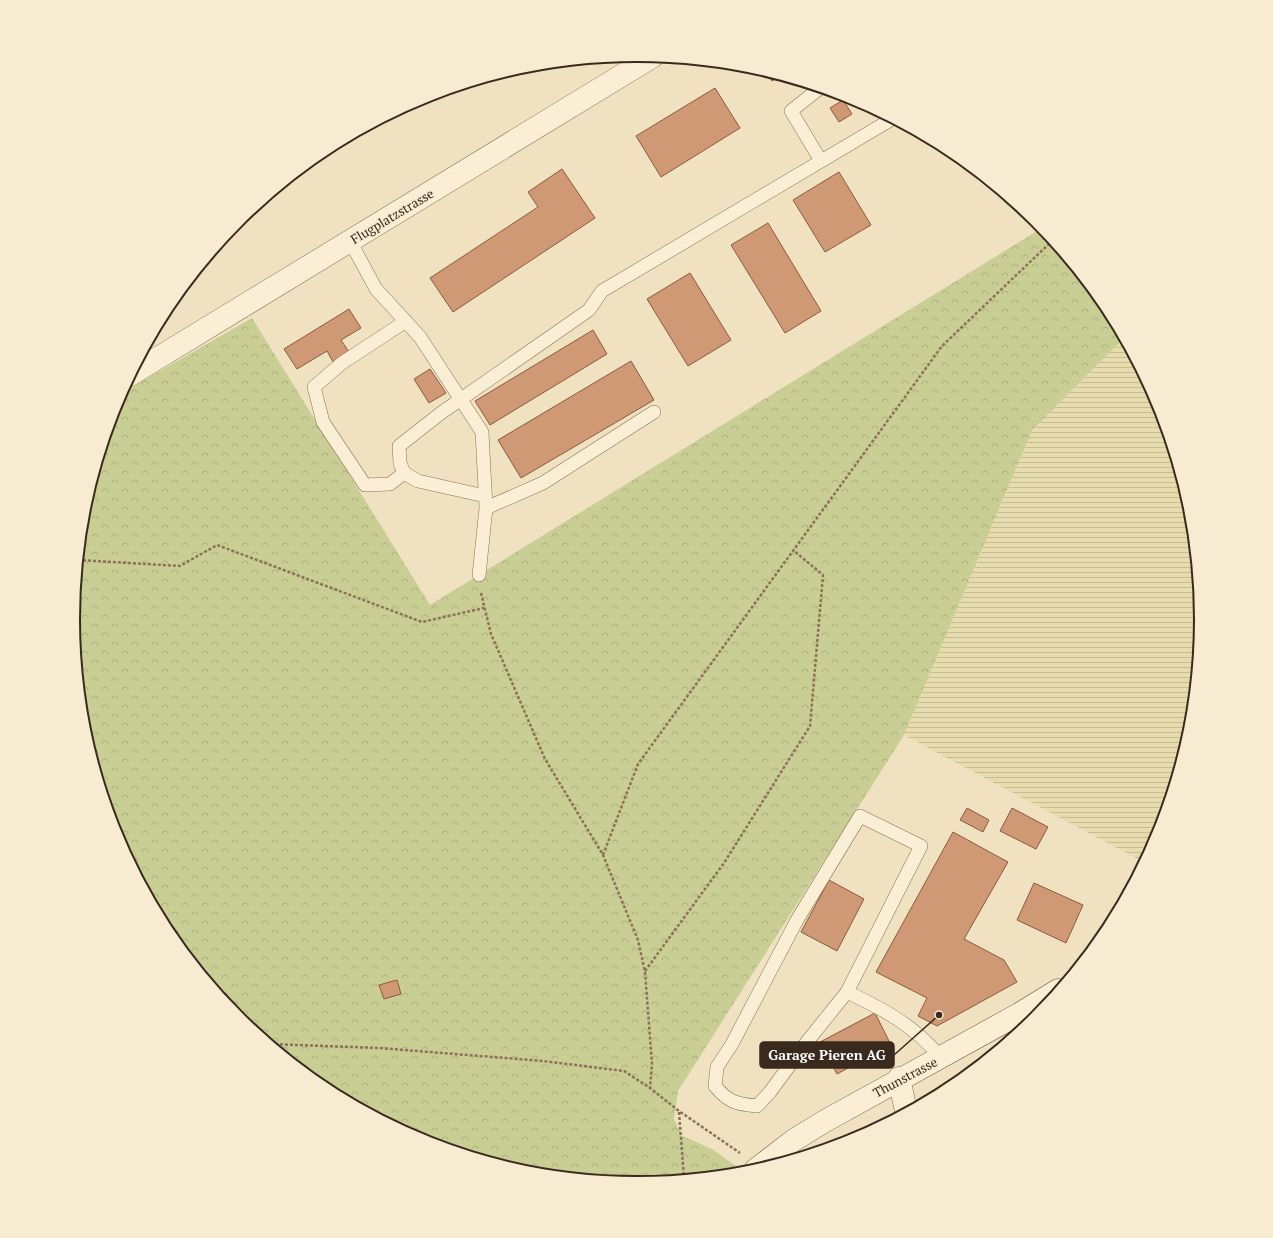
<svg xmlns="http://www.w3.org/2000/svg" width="1273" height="1238" viewBox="0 0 1273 1238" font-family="'PT Serif',serif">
	<defs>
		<pattern id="farmland-rules" width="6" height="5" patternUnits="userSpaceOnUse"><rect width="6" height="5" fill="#e6dcae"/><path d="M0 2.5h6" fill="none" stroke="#c6bd95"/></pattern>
		<pattern id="forest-crowns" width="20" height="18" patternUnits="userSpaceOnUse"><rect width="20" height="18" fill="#c9ce95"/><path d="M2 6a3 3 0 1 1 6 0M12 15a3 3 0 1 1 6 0" fill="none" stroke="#adb180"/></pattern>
	</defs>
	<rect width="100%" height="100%" fill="#f0e1c1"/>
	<path fill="url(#farmland-rules)" d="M1123,339L1158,403L1190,509L1200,619L1190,729L1157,835L1143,862L904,735L1032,430Z"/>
	<path fill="url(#forest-crowns)" d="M1042,228L1106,306L1123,339L1032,430L904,735L678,1091L674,1119L682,1136L712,1149L737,1167L734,1173L636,1183L526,1172L420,1140L323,1088L238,1018L167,932L115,835L83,729L73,619L83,509L116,403L120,394L252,318L430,605Z"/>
	<path fill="#d09975" stroke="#8b5a3d" d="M766,72L780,76L772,81Z
		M715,88L740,128L661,177L636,136Z
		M843,100L852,114L839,122L830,108Z
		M562,169L595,218L453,312L430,278L538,207L528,192Z
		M839,172L871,225L825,252L793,200Z
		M768,223L821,311L785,333L731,245Z
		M690,273L731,340L688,366L647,299Z
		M349,309L361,328L341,340L349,352L333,362L327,351L297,369L284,349Z
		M593,330L607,354L490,425L475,401Z
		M631,361L654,400L521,478L498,440Z
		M430,369L446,393L429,403L414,379Z
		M967,808L989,820L983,832L960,820Z
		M1012,808L1048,827L1036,849L1000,831Z
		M953,832L1008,862L964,939L1004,960L1017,982L937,1026L918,1016L927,998L876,972Z
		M829,880L864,899L837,951L801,932Z
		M1034,883L1083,905L1066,943L1017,920Z
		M397,980L401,994L384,999L379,985Z
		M875,1013L891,1045L837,1074L820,1042Z"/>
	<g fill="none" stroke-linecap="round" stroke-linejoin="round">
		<g stroke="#8a7158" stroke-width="14">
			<path id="lane" d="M820,88L791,111L821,161
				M350,241L376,289L420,337L482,432L486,508L479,575
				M404,473L390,484L365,485L323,422L314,387L342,363L406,321
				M485,496L418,481L404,473L400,463L399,446L441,413L589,310L602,291L892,119
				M486,508L543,483L654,412
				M847,992L921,846L860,816L797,920L732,1044L717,1067L715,1086C728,1102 736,1104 757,1106L770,1092L806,1043L847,992C883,1009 915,1026 940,1057"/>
		</g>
		<g stroke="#8a7158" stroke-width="23">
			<path id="street" d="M130,375L652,57
				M899,1078L906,1111"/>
		</g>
		<g stroke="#6c523b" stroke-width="23">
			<path id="secondary" d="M755,1170L794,1140L825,1121L1019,1014L1058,990"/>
		</g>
		<path stroke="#8a7158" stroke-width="2.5" stroke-dasharray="3 2" stroke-linecap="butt" d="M78,560L180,566L217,545L422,622L484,608
			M481,593L491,634L545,759L603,855L638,940L645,972L652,1064L650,1088
			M603,855L638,764L942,346L1052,241
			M645,971L724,863L810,726L823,575L793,550
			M270,1044L379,1048L543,1061L624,1071L650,1088L679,1111L740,1153
			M679,1112L684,1178"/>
		<use href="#lane" stroke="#faeed5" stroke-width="13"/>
		<use href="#street" stroke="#faeed5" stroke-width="22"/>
		<use href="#secondary" stroke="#faeed5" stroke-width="22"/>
	</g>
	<g text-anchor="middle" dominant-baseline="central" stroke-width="3.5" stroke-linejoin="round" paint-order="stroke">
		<g font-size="13" fill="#392a1d" stroke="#f7ebd1">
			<text transform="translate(392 216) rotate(-31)">Flugplatzstrasse</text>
			<text transform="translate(905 1077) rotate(-28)">Thunstrasse</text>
		</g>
	</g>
	<path d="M0 0H1273V1238H0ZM80 619a557 557 0 1 1 1114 0a557 557 0 1 1-1114 0Z" fill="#f7ebd1" fill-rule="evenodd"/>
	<path fill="none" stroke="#392a1d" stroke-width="2" d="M80 619a557 557 0 1 1 1114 0a557 557 0 1 1-1114 0Z"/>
	<path fill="none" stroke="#392a1d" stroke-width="1.5" d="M939 1015L894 1055"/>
	<circle fill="#392a1d" stroke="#f7ebd1" stroke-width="1.5" cx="939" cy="1015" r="4"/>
	<rect fill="#392a1d" stroke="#392a1d" stroke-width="1.5" x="760" y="1042" width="134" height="26" rx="4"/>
	<g font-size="14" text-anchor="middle" font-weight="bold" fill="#fff">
		<text x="827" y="1060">Garage Pieren AG</text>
	</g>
</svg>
